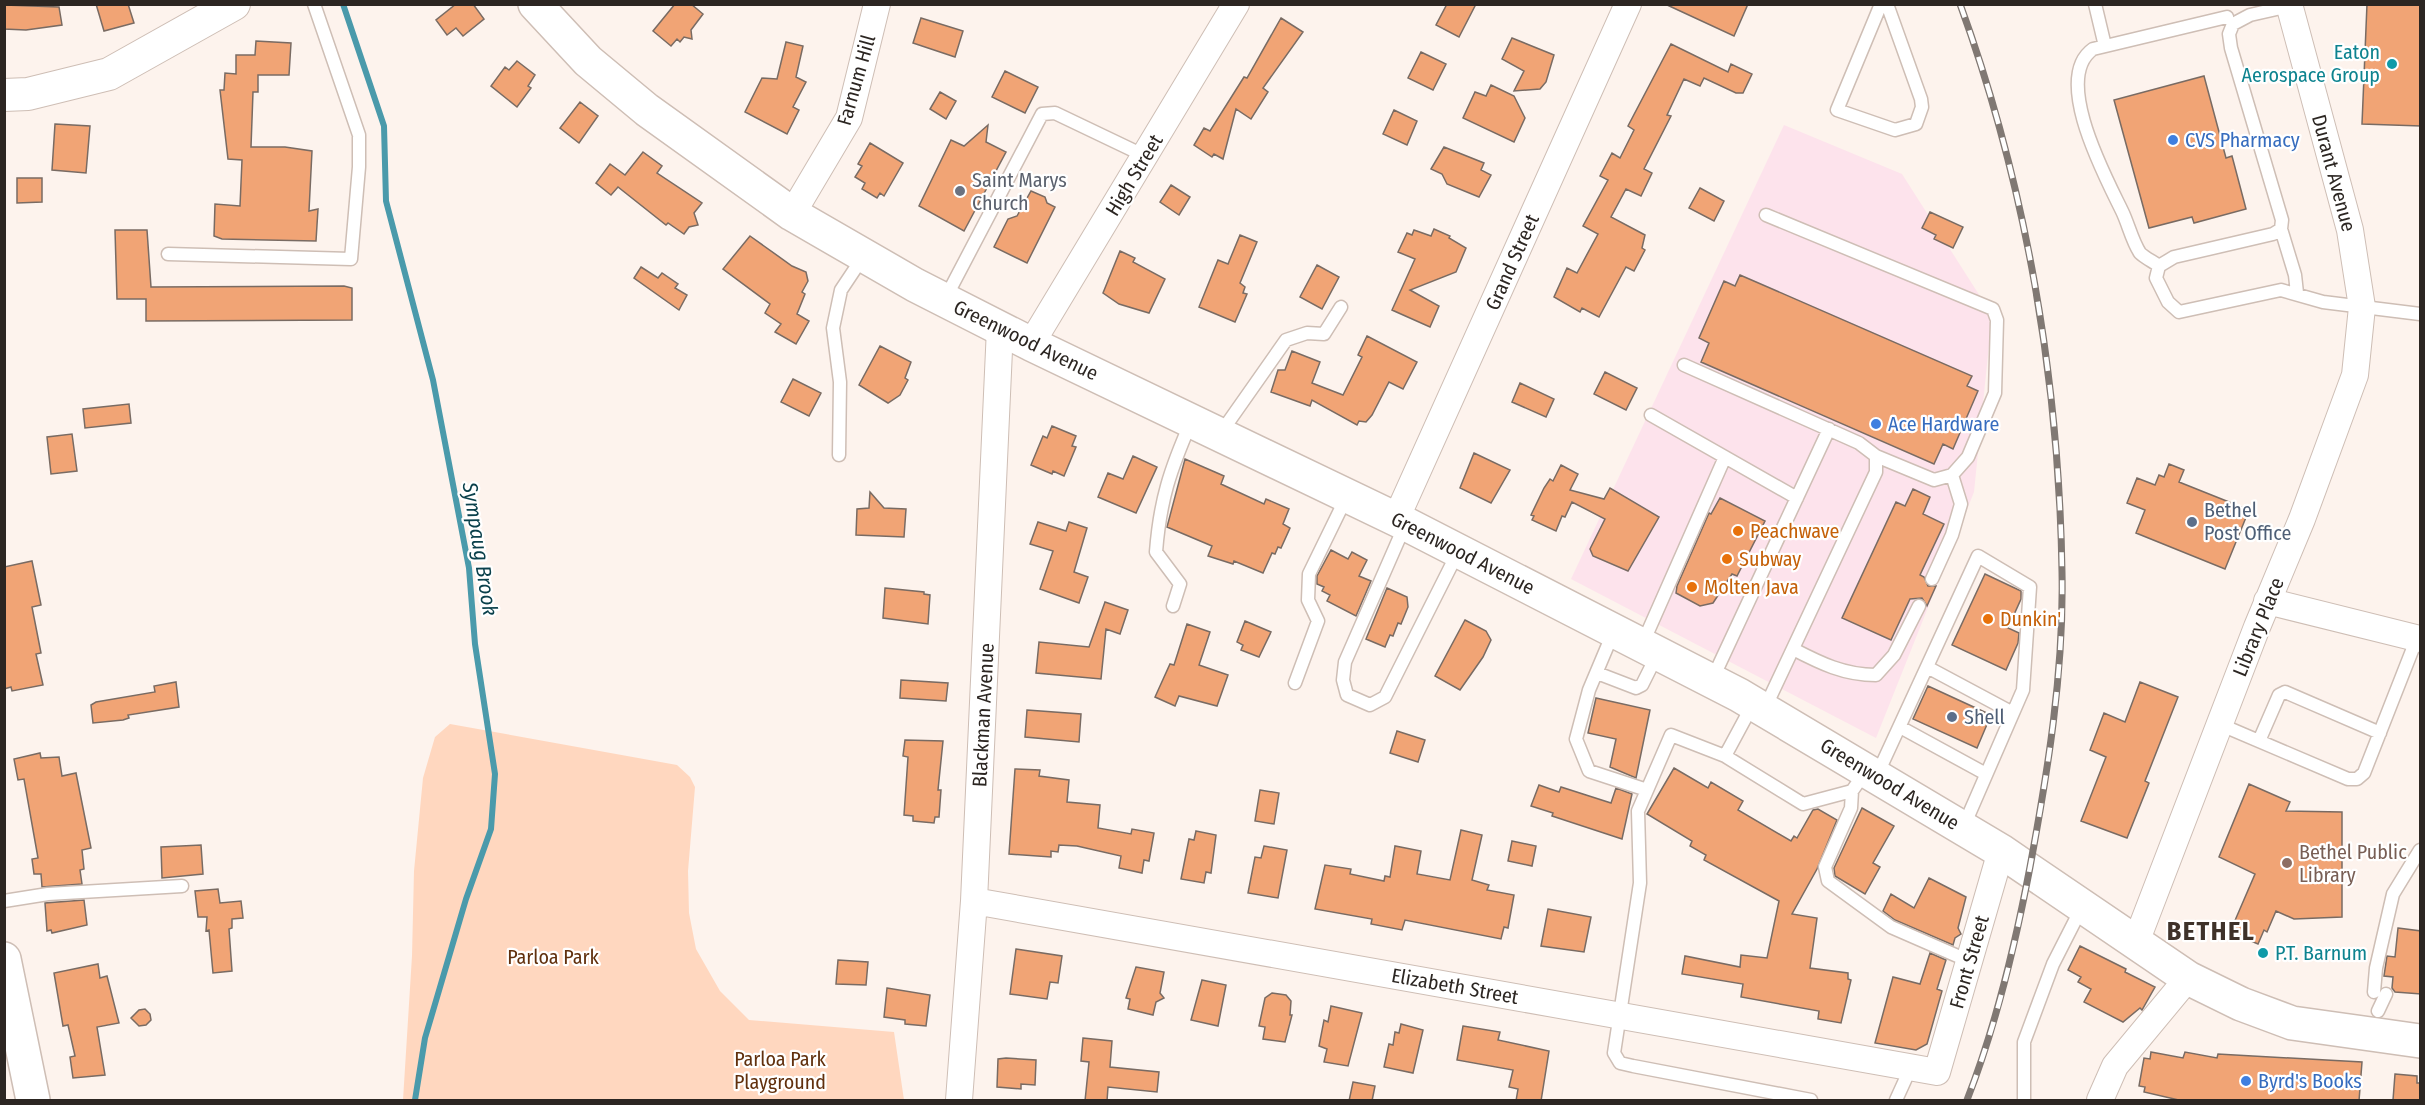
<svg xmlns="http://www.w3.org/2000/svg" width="2425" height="1105" viewBox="0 0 2425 1105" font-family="'Fira Sans Condensed',sans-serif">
	<rect width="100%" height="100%" fill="#fdf3ed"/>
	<path fill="#fde3ec" d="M1784,125L1902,174L1992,315L1974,492L1876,738L1571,579Z"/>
	<path fill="#ffd7bf" d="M450,724L677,765L690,777L695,787L688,871L689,913L696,949L720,991L749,1020L894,1032L904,1100H403L412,956L414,871L423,778L435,737Z"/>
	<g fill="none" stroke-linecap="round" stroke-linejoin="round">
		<path stroke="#4a9aab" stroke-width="6" d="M343,4L384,126L386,201L433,380L469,568L475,644L495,774L491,829L466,899L425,1038L415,1100"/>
	</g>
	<path fill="#f1a475" stroke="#796b63" stroke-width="1.5" d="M96,4H128L134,23L104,31Z
		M456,4H473L484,19L463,36L456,28L447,35L436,20Z
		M675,4H691L703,14L691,30L692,39L684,37L680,42L677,39L671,46L653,31Z
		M1447,4H1476L1459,37L1436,25Z
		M1665,4H1748L1734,36Z
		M2367,4H2421V126L2362,124Z
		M4,5L59,7L62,25L26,30L4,29Z
		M921,18L963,31L955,57L913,43Z
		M1281,18L1303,32L1263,88L1268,92L1251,119L1236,109L1223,159L1214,154L1212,157L1194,145L1204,128L1210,131L1244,77L1247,78Z
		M1512,38L1554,55L1546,82L1540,89L1514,91L1524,71L1502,59Z
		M256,41L291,43L289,75H258V92H253L251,147H285L312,151L309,211L318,209L316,241L222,239L214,236L215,204L240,206L242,160L228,159L220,90H224L225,73L236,74V55H255Z
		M786,42L803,46L796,77L806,82L793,107L799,110L787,134L745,112L762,78L777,79Z
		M1671,44L1728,72L1731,64L1752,74L1743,93H1736L1704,78L1700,86L1684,79L1667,115L1671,116L1644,169L1652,173L1641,196L1626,189L1611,217L1645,235L1642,248L1645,250L1634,271L1626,267L1599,317L1582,308L1580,312L1554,297L1567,268L1577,273L1598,234L1583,226L1608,180L1600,176L1612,153L1620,158L1634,130L1628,126Z
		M1421,52L1446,64L1433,90L1408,78Z
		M517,61L535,75L528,86L531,88L517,107L491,86L505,67L509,70Z
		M1005,71L1038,87L1025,113L992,97Z
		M2204,76L2226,158L2232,156L2246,209L2194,223L2192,217L2149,228L2114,100Z
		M1491,85L1514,96L1525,118L1514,142L1463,118L1475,92L1486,96Z
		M940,92L956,101L946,119L930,109Z
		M580,102L598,116L579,143L560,128Z
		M1394,110L1417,121L1407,145L1383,134Z
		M55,124L90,126L86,173L52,170Z
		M988,125L986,142L1006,152L964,231L919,206L951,140L964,146Z
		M870,143L903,163L884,196L880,193L877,198L862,189L865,183L855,177L862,166L858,164Z
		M1444,147L1484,163L1481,170L1491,175L1479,197L1447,184L1442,174L1431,169Z
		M643,152L662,166L657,173L702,203L694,213L698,225L689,227L684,234L668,223L666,225L618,187L611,195L596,183L610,164L625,175Z
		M17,178H42V202L17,203Z
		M1171,185L1190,197L1179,215L1160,202Z
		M1700,188L1724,201L1714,221L1689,208Z
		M1031,191L1045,197L1047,203L1055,207L1027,263L994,247L1008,219L1017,216Z
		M1930,212L1963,227L1953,248L1934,239L1936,235L1922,228Z
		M1434,229L1450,236L1449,238L1466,248L1456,272L1410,290L1439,306L1430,327L1392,310L1415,259L1398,252L1407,233L1412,235L1414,230L1431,236Z
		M115,230H147L151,287L344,286L352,288V320L146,321V299H117Z
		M1240,235L1257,242L1240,283L1245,287L1243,293L1247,294L1235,322L1199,307L1218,260L1228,264Z
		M750,236L792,266L806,272L808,281L802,292L805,294L797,314L809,321L796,344L775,332L781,324L765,313L770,304L723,269Z
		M1120,251L1135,258L1133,262L1165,279L1149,313L1119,304L1103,293Z
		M1317,265L1339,277L1322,309L1300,297Z
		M641,267L658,278L662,273L678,284L675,288L687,295L679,310L634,278Z
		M1740,275L1972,376L1967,386L1978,391L1953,449L1943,444L1934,464L1701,362L1709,343L1699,338L1724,281L1735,286Z
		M1367,336L1417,362L1403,389L1389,382L1372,415L1366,422L1359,421L1357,425L1312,400L1310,406L1271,392L1278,370H1285L1292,351L1320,362L1312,383L1343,395L1362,357L1358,355Z
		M880,346L911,362L905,378L908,380L900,395L888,403L859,385Z
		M1605,372L1637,388L1626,410L1594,394Z
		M793,379L821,393L809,416L781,402Z
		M1520,383L1554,399L1546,417L1512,402Z
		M129,404L131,423L85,428L83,409Z
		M1052,426L1076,436L1072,446L1076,447L1064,476L1053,471L1052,474L1031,465L1043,436L1047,438Z
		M72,434L77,471L51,474L47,437Z
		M1474,453L1510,470L1491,503L1460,488Z
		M1133,456L1157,467L1136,513L1098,497L1108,473L1123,479Z
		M1185,459L1224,476L1221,484L1264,504L1266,499L1289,509L1283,524L1290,528L1281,548L1278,547L1275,554L1272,553L1263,573L1234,561L1233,564L1208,556L1212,546L1167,527Z
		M2169,464L2184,470L2179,482L2249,510L2225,569L2136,533L2145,510L2127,503L2137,478L2155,485L2159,475L2164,477Z
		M1561,465L1578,474L1570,490L1604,499L1610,488L1659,517L1628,571L1593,556L1590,549L1605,519L1572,502L1565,517L1562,516L1556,531L1532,520L1534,516L1531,515L1544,488L1550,479L1553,481Z
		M1913,489L1930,497L1923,514L1944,524L1920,575L1924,577L1928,586H1936L1927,606L1922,598L1910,599L1891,640L1842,618L1896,502L1905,506Z
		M870,492L884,508L906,509L904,537L856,535L857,509L869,508Z
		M1720,498L1765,521L1737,576L1732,574L1713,603L1700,606L1676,593L1677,586L1709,513L1711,514Z
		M1038,522L1066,531L1069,522L1087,528L1074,572L1088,577L1079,603L1040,589L1053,551L1030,544Z
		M1331,550L1348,559L1352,552L1367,560L1359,576L1371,581L1356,616L1327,601L1330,595L1322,591L1324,587L1317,584V576Z
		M32,561L41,605L32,607L41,653L36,654L43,685L12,691L11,687L4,689V567Z
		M1985,574L2021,591V599L2008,628L2019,633L2018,643L2006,670L1952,645Z
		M885,588L924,592V594L930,595L928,624L883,618Z
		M1387,588L1407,597L1408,607L1401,624L1398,623L1393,636L1390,635L1385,647L1366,639Z
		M1105,602L1128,610L1120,634L1106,629L1101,679L1036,673L1039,642L1089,647Z
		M1465,620L1486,631L1491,640L1483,657L1460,690L1435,676Z
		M1245,621L1271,632L1259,657L1241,650L1243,645L1237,642Z
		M1187,624L1210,632L1199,665L1228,675L1217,706L1179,696L1175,706L1155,697L1170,664L1174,665Z
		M901,680L948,683L946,701L900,698Z
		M176,682L179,707L128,715L129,718L123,720L93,723L91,705L96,702L155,692L154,686Z
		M2140,682L2178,697L2145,781L2149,783L2127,838L2081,821L2106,757L2090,750L2104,713L2125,722Z
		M1928,686L1991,715L1977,748L1913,719Z
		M1596,698L1650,710L1636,778L1610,767L1616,739L1588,733Z
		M1027,710L1081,714L1079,742L1025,737Z
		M1397,731L1425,740L1418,762L1390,753Z
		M905,740L943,741L938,790H941L939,817H935L934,823L913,821V816L904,815L908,757L903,756Z
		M40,753L41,758L59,757L62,776L76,773L91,848L82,850L84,869L80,870L82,884L42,887L41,874H34L32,859L38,858L24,779L18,780L14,759Z
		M1674,768L1708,788L1711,782L1743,801L1738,810L1791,841L1794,836L1797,838L1813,810L1818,809L1837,820L1817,869L1792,914L1817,918L1810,968L1848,973V979L1851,980L1841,1023L1818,1019L1819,1011L1741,997L1743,984L1682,974L1685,956L1740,967L1741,955L1767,958L1779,901L1704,860L1706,855L1690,846L1692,841L1647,814Z
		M1015,769L1040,770L1039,776L1069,780L1067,802L1100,805L1098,828L1131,834L1132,829L1154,833L1149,861L1144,860L1142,873L1119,868L1121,856L1077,846L1059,845L1058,852L1051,851V857L1009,854Z
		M2249,784L2290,802L2286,811L2342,812V917L2294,919L2276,911L2267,932L2264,930L2258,944L2230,932L2255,874L2219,857Z
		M1539,785L1559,792L1561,787L1611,803L1616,788L1632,794L1622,839L1552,816L1553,813L1531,806Z
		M1260,790L1279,793L1274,824L1255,821Z
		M1862,808L1894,826L1873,863L1880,867L1865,894L1835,876L1834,868Z
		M1461,830L1482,835L1472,880L1489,885L1487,890L1514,895L1508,928L1504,927L1501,939L1405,920L1402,930L1371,924L1372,919L1315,909L1325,865L1351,869L1350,874L1384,881L1385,876L1390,877L1395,846L1421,851L1417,874L1450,880Z
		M1196,831L1216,835L1211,873L1206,872L1204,883L1181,879L1189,839L1194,840Z
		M1512,841L1536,846L1532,866L1508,861Z
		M201,845L203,874L162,878L161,847Z
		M1264,846L1287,850L1278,898L1248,893L1255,857L1261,858Z
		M1929,878L1966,897L1958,928L1961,934L1955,938L1953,945L1895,920L1883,911L1891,894L1914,908Z
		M218,889L220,903L241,901L243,918L232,919V928L229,929L232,971L213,973L209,930L206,931L207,917H198L195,891Z
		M84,900L87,925L52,933L51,930L47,931L45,903Z
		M1548,909L1591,917L1584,952L1541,946Z
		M2398,928L2421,931V994L2395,992L2392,988L2393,977L2384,976L2387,956L2395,957Z
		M2080,946L2126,969L2125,972L2155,987L2142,1010L2140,1008L2123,1022L2084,1002L2091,989L2078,982L2081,977L2068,970Z
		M1016,949L1062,956L1058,983L1050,982L1047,999L1010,994Z
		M1930,953L1946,960L1937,989L1942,991L1927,1044L1916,1050L1875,1043L1893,977L1920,984Z
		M838,960L868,962L866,985L836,984Z
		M98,964L100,978L107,976L119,1023L97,1027L105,1075L73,1078L70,1057L75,1056L68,1025L63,1026L54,973Z
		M1136,967L1164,972L1160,993L1164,998L1156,1002L1153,1015L1128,1009L1130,999L1126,998Z
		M1202,980L1226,985L1218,1026L1191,1020Z
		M887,988L930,995L926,1026L905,1024V1020L884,1017Z
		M1272,993L1286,995L1291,1001L1290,1015H1292L1285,1042L1263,1039L1265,1027L1259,1026L1265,998Z
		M1331,1006L1362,1013L1348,1066L1324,1062L1327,1049L1319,1046L1324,1020L1328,1022Z
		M145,1009L150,1014L151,1020L146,1025L139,1026L131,1018L139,1010Z
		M1401,1024L1423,1030L1413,1073L1384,1067L1389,1044L1393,1045L1395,1032L1399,1033Z
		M1463,1026L1500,1032L1498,1040L1549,1051L1541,1101H1516L1518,1089L1509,1087L1513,1070L1457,1060Z
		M1083,1038L1112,1041L1110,1067L1159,1072L1157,1092L1108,1087L1107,1101H1085L1089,1062L1081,1061Z
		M2151,1052L2183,1058L2185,1052L2217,1058L2218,1054L2235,1055L2362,1062L2359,1101H2183L2144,1092L2145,1087L2139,1086L2144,1058L2150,1059Z
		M1006,1058L1036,1060L1035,1085L1021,1084V1089L997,1087L998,1059Z
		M2395,1074L2417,1076V1083H2421V1101L2393,1100Z
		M1353,1082L1375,1086L1372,1101H1349Z"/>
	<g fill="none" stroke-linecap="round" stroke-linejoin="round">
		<g stroke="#cebeb5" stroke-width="15">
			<path id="service" d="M1881,4L1837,110L1895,130L1916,124L1922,107L1921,99L1887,4
				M2095,4L2105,46
				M2289,6L2250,15L2233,24L2229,34L2231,48L2282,220L2281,229L2273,234L2174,257L2159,266L2156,278L2168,302L2179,312L2281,290L2323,302L2420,314
				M2281,229L2295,275L2297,293
				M168,254L351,259L359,167V135L314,4
				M2159,266C2154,262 2145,258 2140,253C2132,241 2128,223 2122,211C2105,176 2052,78 2093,49L2227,17
				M945,299L1042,114L1055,113L1145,156
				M1684,365L1859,443L1876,456L1934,480L1952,475L1968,457L1995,393L1997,320L1993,309L1766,215
				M1651,415L1797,498
				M1220,434L1286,340L1307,333L1324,334L1341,307
				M839,455L840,382L833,328L841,290L863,257
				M1405,525L1345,662L1343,680L1347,695L1370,705L1385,697L1458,552
				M1932,579L1952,535L1961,504L1952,475
				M1173,606L1180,584L1156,552C1160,500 1170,470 1191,422
				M1613,633L1589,690L1576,739L1589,771L1647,790
				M1642,645L1725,457
				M1793,649C1820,663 1844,675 1876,675L1894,655L1919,606
				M1927,667L2013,713
				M1597,673L1636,688L1642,685L1657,655
				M1712,680L1829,429
				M1295,683L1318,621L1308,600L1309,574L1347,496
				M1753,704L1725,756L1671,735L1638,811L1640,883L1614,1053L1620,1063L1633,1066L1811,1100
				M1765,708L1876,472V456
				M2219,724L2348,779H2357L2364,773L2417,638
				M1900,727L1986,774
				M2259,741L2279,695L2285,692L2380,733
				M1725,756L1803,804L1852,791
				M1866,771L1852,791L1851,808L1825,867L1828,881L1891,927L1969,961
				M1877,775L1978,556L2030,587L2023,690L1963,828
				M4,901L48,894L182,886
				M2374,992L2376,968L2393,894L2420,850
				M2378,1011L2386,994
				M1896,1100L1911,1067
				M2024,1100V1042L2053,964L2082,907"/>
		</g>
		<g stroke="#cebeb5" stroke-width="28">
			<path id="minor" d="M792,214L849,118L877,4
				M1031,344L1236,4
				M1396,519L1628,4
				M2267,601L2420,639
				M974,901L1937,1072L2001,851
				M2136,942L2257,627L2302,519L2355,375L2362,307L2350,230L2289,4
				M959,1100L974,901L1000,328
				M2100,1100L2115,1066L2188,978"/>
		</g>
		<g stroke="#cebeb5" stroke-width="34">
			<path id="tertiary" d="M4,95L28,94L109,74L234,4"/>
		</g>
		<g stroke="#cebeb5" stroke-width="36">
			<path id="secondary" d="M535,4L588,61L647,110L792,214L915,285L1031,344L1406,524L1739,695L2001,851L2188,978L2241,1004L2292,1023L2420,1041
				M4,959L33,1100"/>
		</g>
		<use href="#service" stroke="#fff" stroke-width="12"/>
		<use href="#minor" stroke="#fff" stroke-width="26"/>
		<use href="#tertiary" stroke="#fff" stroke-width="32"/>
		<use href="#secondary" stroke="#fff" stroke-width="33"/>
		<g stroke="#807873" stroke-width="7">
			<path id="rail" d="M1960,4C2026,185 2059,379 2062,572C2064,671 2048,770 2030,867C2015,946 1996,1026 1967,1100"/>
		</g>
		<use href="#rail" stroke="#fff" stroke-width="4.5" stroke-dasharray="14" stroke-linecap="butt"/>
	</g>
	<g fill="#0f9aa8" stroke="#fff" stroke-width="2">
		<circle cx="2392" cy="64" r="6"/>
		<circle cx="2263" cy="953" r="6"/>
	</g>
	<g fill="#3f7fe0" stroke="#fff" stroke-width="2">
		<circle cx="2173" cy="140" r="6"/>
		<circle cx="1876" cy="424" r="6"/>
		<circle cx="2246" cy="1081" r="6"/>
	</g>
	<circle fill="#6b7280" stroke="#fff" stroke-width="2" cx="960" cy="191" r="6"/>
	<g fill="#5c6f8a" stroke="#fff" stroke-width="2">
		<circle cx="2192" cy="522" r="6"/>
		<circle cx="1952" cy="717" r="6"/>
	</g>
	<g fill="#e8710a" stroke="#fff" stroke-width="2">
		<circle cx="1738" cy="531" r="6"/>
		<circle cx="1727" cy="559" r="6"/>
		<circle cx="1692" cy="587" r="6"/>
		<circle cx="1988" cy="619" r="6"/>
	</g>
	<circle fill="#8d6e63" stroke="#fff" stroke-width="2" cx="2287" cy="863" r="6"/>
	<g text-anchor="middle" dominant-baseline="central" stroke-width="4.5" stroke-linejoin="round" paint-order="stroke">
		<g font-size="20" fill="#0d838f" stroke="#fff" text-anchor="end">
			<text x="2380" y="52">Eaton<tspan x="2380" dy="23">Aerospace Group</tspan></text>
			<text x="2275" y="953" text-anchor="start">P.T. Barnum</text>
		</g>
		<g font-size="20" fill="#2c2622" stroke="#fff">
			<text transform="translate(856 80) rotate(-74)">Farnum Hill</text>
			<text transform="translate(2334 173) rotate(75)">Durant Avenue</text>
			<text transform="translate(1134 175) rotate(-59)">High Street</text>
			<text transform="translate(1512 262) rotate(-66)">Grand Street</text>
			<text transform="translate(1026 340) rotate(26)">Greenwood Avenue</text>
			<text transform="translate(1463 553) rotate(27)">Greenwood Avenue</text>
			<text transform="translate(2258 627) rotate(-68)">Library Place</text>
			<text transform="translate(983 715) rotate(-87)">Blackman Avenue</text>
			<text transform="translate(1890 784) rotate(31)">Greenwood Avenue</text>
			<text transform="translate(1969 962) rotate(-74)">Front Street</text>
			<text transform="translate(1455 986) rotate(10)">Elizabeth Street</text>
		</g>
		<g font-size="20" fill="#366cbe" stroke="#fff" text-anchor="start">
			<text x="2185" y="140">CVS Pharmacy</text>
			<text x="1888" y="424">Ace Hardware</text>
			<text x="2258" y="1081">Byrd's Books</text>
		</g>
		<g font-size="20" fill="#5b616d" stroke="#fff" text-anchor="start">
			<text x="972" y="180">Saint Marys<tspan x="972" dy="23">Church</tspan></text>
		</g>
		<g font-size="20" fill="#4e5e75" stroke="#fff" text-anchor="start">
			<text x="2204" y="510">Bethel<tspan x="2204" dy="23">Post Office</tspan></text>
			<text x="1964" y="717">Shell</text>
		</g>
		<g font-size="20" fill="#c56008" stroke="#fff" text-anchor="start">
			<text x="1750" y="531">Peachwave</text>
			<text x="1739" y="559">Subway</text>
			<text x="1704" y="587">Molten Java</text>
			<text x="2000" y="619">Dunkin'</text>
		</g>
		<g font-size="20" fill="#785e54" stroke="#fff" text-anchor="start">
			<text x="2299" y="852">Bethel Public<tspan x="2299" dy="23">Library</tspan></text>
		</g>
		<g font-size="20" fill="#61300d" stroke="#fff">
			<text x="553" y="957">Parloa Park</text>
			<text x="780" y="1059">Parloa Park<tspan x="780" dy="23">Playground</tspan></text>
		</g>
		<g font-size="21" font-style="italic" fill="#0a404b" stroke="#fff">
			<text transform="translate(480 549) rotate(81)">Sympaug Brook</text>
		</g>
		<g font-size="26" font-weight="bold" letter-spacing="1.5" fill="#3e322a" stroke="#fff">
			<text x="2211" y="931">BETHEL</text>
		</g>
	</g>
	<rect width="2425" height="1105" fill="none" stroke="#2c2622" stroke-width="12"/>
</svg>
